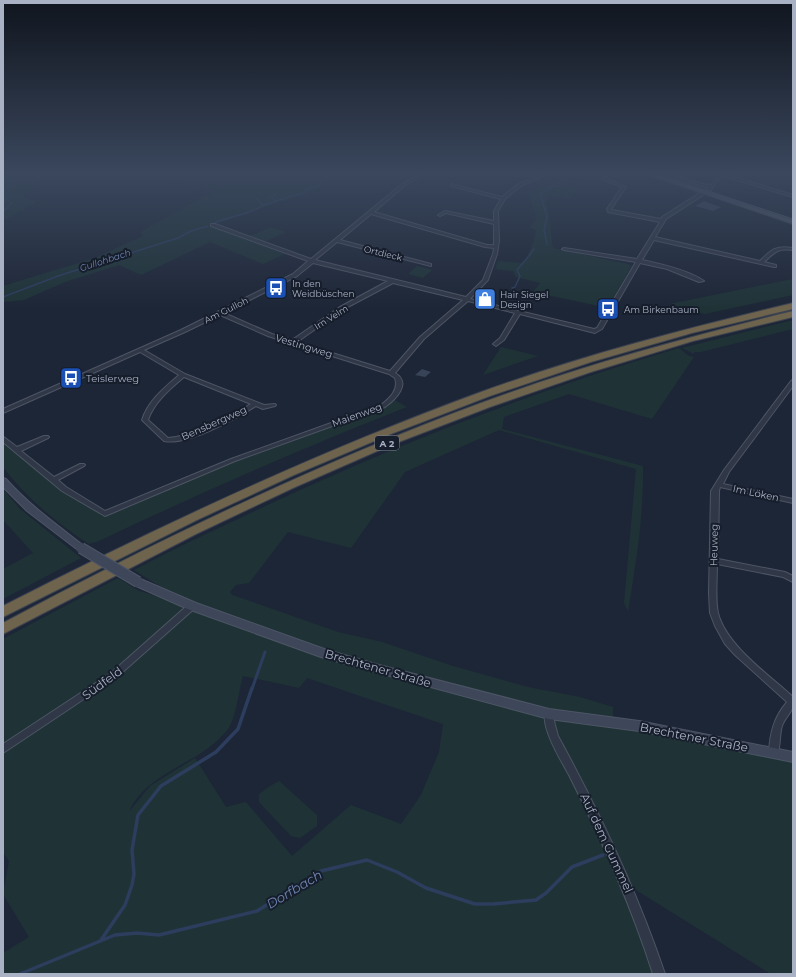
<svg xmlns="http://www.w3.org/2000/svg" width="796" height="977" viewBox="0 0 796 977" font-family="Montserrat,sans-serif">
	<rect width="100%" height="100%" fill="#1d2636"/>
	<path fill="#1f3337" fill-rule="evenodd" d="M3,172H48L24,197L36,202L3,221Z
		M146,172H342L306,195H300L214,225L245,238L271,227L286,232L260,244L285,254L263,264L210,242L141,275L119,265L65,282L24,300L3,302V286L95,258L143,236L140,232L216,190Z
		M564,178L589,184L588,186L567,182L564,185L579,188L569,199L549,195L546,203C552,216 550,233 553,248L632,265L608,308L533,292L540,283L516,277L513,271L495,269L498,261L523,263C529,254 535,241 536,230L530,228L536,219L529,193Z
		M417,266L432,270L423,278L408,274Z
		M793,279V295L705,314L669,304Z
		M793,320V329L701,352H694V354L682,348Z
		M501,347L538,356L483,375Z
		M679,348L689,356L694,357L652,419L569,394L504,417L502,429L643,466C644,515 636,563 628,611L624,603L636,469L499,430L405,472L351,548L288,532L249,583L236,585L230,592L232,595L238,597L338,632L382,642L453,666L528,687L580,697L613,707V722L793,758V974H771L628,885L659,974H3V953L29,937L3,894L9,861L3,852V751L112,683L185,613L113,673L3,745V639L118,578L139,591L191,606L134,570C175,548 217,529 259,509C395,445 534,391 679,348ZM243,676L299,688L307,678L443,724L439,752L421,795L401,824L351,805L292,856L246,802L226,807L195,758L150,786L129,812C145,772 203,763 228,729C236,718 239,689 243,676Z
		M393,399L407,407C302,448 200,493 99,541L89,544C57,523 26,498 3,467V439L64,489L105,514L233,460L374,409Z
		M3,489L20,509L81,558L3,599V569L33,553L3,520Z
		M279,781L317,815V826L300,838L291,836L259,802V794L270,786Z"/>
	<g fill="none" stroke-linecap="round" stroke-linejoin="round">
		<path stroke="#2c3d5e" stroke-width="1.5" d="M320,172L327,177
			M3,192L27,172
			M276,194L271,197L277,201
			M3,197L12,203L3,212
			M256,198L263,205
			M214,223C229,216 250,215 263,205L303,193L305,190L319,185L333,172
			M547,244L544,230L547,216L540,194L559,182
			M529,256L534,249
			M512,288L515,287L520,276L517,270L528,257
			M3,297L58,276L178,238L191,231L208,226"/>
		<path stroke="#2c3d5e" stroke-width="3" d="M252,689L265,652"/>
		<path stroke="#2c3d5e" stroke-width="3.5" d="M101,940L125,905L132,885L134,874L132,850L138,815L161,786L216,752L238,729L252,688
			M20,974L115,935L137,933L159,935L257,911L321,871L367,860L397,872L426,888L475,904H493L536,900L546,893L572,867L603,855"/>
	</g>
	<path fill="#384358" d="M704,201L709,203L721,207L713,211L695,206Z
		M422,369L431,372L425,377L415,375Z"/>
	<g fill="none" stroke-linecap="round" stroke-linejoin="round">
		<g stroke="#4d5565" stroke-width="2">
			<path id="street" d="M424,172H429L404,186L374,212L487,245H494V224L446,213L440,216L438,215L445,211L494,221V211L501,199L451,186V184L502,197L517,185L545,172H550L519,187L505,199L498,211L499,241L497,254L488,280L470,299L594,329L597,328L636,262L564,250L562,249L564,248L637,259L660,222L608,212L607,209L622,187L602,179V177H604L626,187L611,209L612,210L661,219L662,217L709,187L701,186L661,172H667L703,184L711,185L720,173L727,172L725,174L793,195V197L723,176L718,180L711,190L666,219L655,237L760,261C771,250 776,245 793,248V250C778,248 775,252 764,262L776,265V267H774L654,240L642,260C661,264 688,270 704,281L699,282L667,269L640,263L602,329L595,333L520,314L504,340L496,346L493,344L500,338L515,313L468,301L424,339L395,373C412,383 396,399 385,407L235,461L105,516L62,491L3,442V437L5,438L17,447L44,436H48L49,437L48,438L21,451L54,477L80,464H84L85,465L84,466L58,480L66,487L105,511L231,459L381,405C390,398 399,390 395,378L389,374L294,344H290L289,343L268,336L220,315L185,332L144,350L185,374L264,405L275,404L276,405L275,406L263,409L256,406C235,419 187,446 164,441L142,420C148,401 164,388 179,375L140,352L3,413V409L181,330L293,274L308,261L211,226V224H215L311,259L402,184ZM371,214L485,247L494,248L493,254L483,280L466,297L315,260L337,242L431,266V264L340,240ZM313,263L388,281L340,307L292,340L272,334L224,313L297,276ZM393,283L463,300L420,337L390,371L297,342L344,309ZM184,377L251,404C227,418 195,436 168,438L148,420C154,402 170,389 184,377Z
				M793,380V386L729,472L723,484L793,499V503L720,487L719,491L718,559L785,572L793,576V582L783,577L717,564C717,579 715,600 718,613C726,645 769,675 793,697C793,700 794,703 793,706C792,712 784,719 782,726C779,735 781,746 777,755L774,756L771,755L769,752C770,733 774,717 787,702L735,655L725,644L715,626L710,613L709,593L711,491L724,470L791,381Z
				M192,603L195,604L196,606L195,608L117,677L3,753V744L111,673L189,604Z
				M549,710L552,711L555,725L558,736C600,813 637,891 665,974H653C631,905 602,840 569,775C562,762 539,725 546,711Z"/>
		</g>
		<g stroke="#4d5565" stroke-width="2">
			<path id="secondary" d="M3,478L6,479C29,505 57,525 84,546L86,548L84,550H78L27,511L3,487Z
				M138,578L196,603L327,650L379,665L549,709L639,721L793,752V762L639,731L549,719L379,673L321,657L188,609L134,585L133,582L134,579Z"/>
		</g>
		<g stroke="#394150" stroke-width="2">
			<path id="primary" d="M640,172H649L793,220V224Z"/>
		</g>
		<g stroke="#3b4251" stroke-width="2">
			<path id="highway" d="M793,303V309L692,333L591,362L490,396L391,434L294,475L197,520L3,617V606C159,526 317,452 481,392C583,355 688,328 793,303Z
				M793,311V317L693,341L591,372L490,407L391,445L293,488L196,534L3,634V623C158,540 316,464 481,403C583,365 688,337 793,311Z"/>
		</g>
		<use href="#street" fill="#303847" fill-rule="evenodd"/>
		<use href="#secondary" fill="#3e465a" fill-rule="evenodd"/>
		<use href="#primary" fill="#4e5667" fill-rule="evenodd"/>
		<use href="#highway" fill="#6e634c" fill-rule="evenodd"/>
		<path stroke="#525b6f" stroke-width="1" d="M651,172L793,219"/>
		<g stroke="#4d5565" stroke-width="12" stroke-linecap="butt">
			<path id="secondary-bridge" d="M81,548L138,582"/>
		</g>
		<use href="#secondary-bridge" stroke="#3e465a" stroke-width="10"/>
	</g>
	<linearGradient id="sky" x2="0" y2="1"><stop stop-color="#10151e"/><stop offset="0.56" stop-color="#3a475d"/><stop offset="1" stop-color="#3a475d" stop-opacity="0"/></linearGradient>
	<rect width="796" height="309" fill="url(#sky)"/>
	<defs>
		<g id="bus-square" transform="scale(1.15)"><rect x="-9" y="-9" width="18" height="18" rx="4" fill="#1a4fb4" stroke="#161d2b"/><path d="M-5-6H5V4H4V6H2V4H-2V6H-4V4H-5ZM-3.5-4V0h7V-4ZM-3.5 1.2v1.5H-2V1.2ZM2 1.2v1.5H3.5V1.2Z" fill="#fff"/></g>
		<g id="shop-square" transform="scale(1.15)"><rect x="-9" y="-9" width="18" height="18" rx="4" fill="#3f7fe0" stroke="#161d2b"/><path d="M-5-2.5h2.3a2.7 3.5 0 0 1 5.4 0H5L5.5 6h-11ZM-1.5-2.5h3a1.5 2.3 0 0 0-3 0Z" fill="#fff"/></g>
	</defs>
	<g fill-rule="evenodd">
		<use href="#bus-square" x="276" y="288"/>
		<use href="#shop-square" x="485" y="299"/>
		<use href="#bus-square" x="608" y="309"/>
		<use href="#bus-square" x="71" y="378"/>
	</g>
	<g text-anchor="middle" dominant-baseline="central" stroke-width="4" stroke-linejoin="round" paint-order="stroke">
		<g font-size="9" fill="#a9b2c5" stroke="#161d2b">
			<text transform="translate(383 253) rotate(14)">Ortdieck</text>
			<text transform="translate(226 310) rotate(-26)">Am Gulloh</text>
			<text transform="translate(331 317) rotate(-32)">Im Velm</text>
		</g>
		<g font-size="9" font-style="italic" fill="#6f86b1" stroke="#161d2b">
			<text transform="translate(105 260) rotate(-18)">Gullohbach</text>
		</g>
		<g font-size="9" fill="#a9b2c5" stroke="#161d2b" text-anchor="start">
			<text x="292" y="283">In den<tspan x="292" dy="10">Weidbüschen</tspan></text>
			<text x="500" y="294">Hair Siegel<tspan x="500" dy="10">Design</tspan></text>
			<text x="624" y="309">Am Birkenbaum</text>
		</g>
		<rect fill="#161d2b" stroke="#7d8597" stroke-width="1" x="375" y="436" width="24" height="14" rx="3"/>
		<g font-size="9" font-weight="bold" fill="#a9b2c5">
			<text x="387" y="443">A 2</text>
		</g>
		<g font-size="10" fill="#a9b2c5" stroke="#161d2b">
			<text transform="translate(304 346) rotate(17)">Vestingweg</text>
			<text transform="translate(357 415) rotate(-20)">Maienweg</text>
			<text transform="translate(214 423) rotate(-24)">Bensbergweg</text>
			<text transform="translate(756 493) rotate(12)">Im Löken</text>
			<text transform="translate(714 545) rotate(-89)">Heuweg</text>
		</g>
		<g font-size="10" fill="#a9b2c5" stroke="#161d2b" text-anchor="start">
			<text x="86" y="378">Teislerweg</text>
		</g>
		<g font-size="12" fill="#a9b2c5" stroke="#161d2b">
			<text transform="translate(378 668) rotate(16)">Brechtener Straße</text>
			<text transform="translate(102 683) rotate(-36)">Südfeld</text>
			<text transform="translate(694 737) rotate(11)">Brechtener Straße</text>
			<text transform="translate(607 843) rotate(65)">Auf dem Gummel</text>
		</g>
		<g font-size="13" font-style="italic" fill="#6f86b1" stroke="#161d2b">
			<text transform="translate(294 889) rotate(-31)">Dorfbach</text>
		</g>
	</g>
	<rect width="796" height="977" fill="none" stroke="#a9b2c5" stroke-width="8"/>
</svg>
